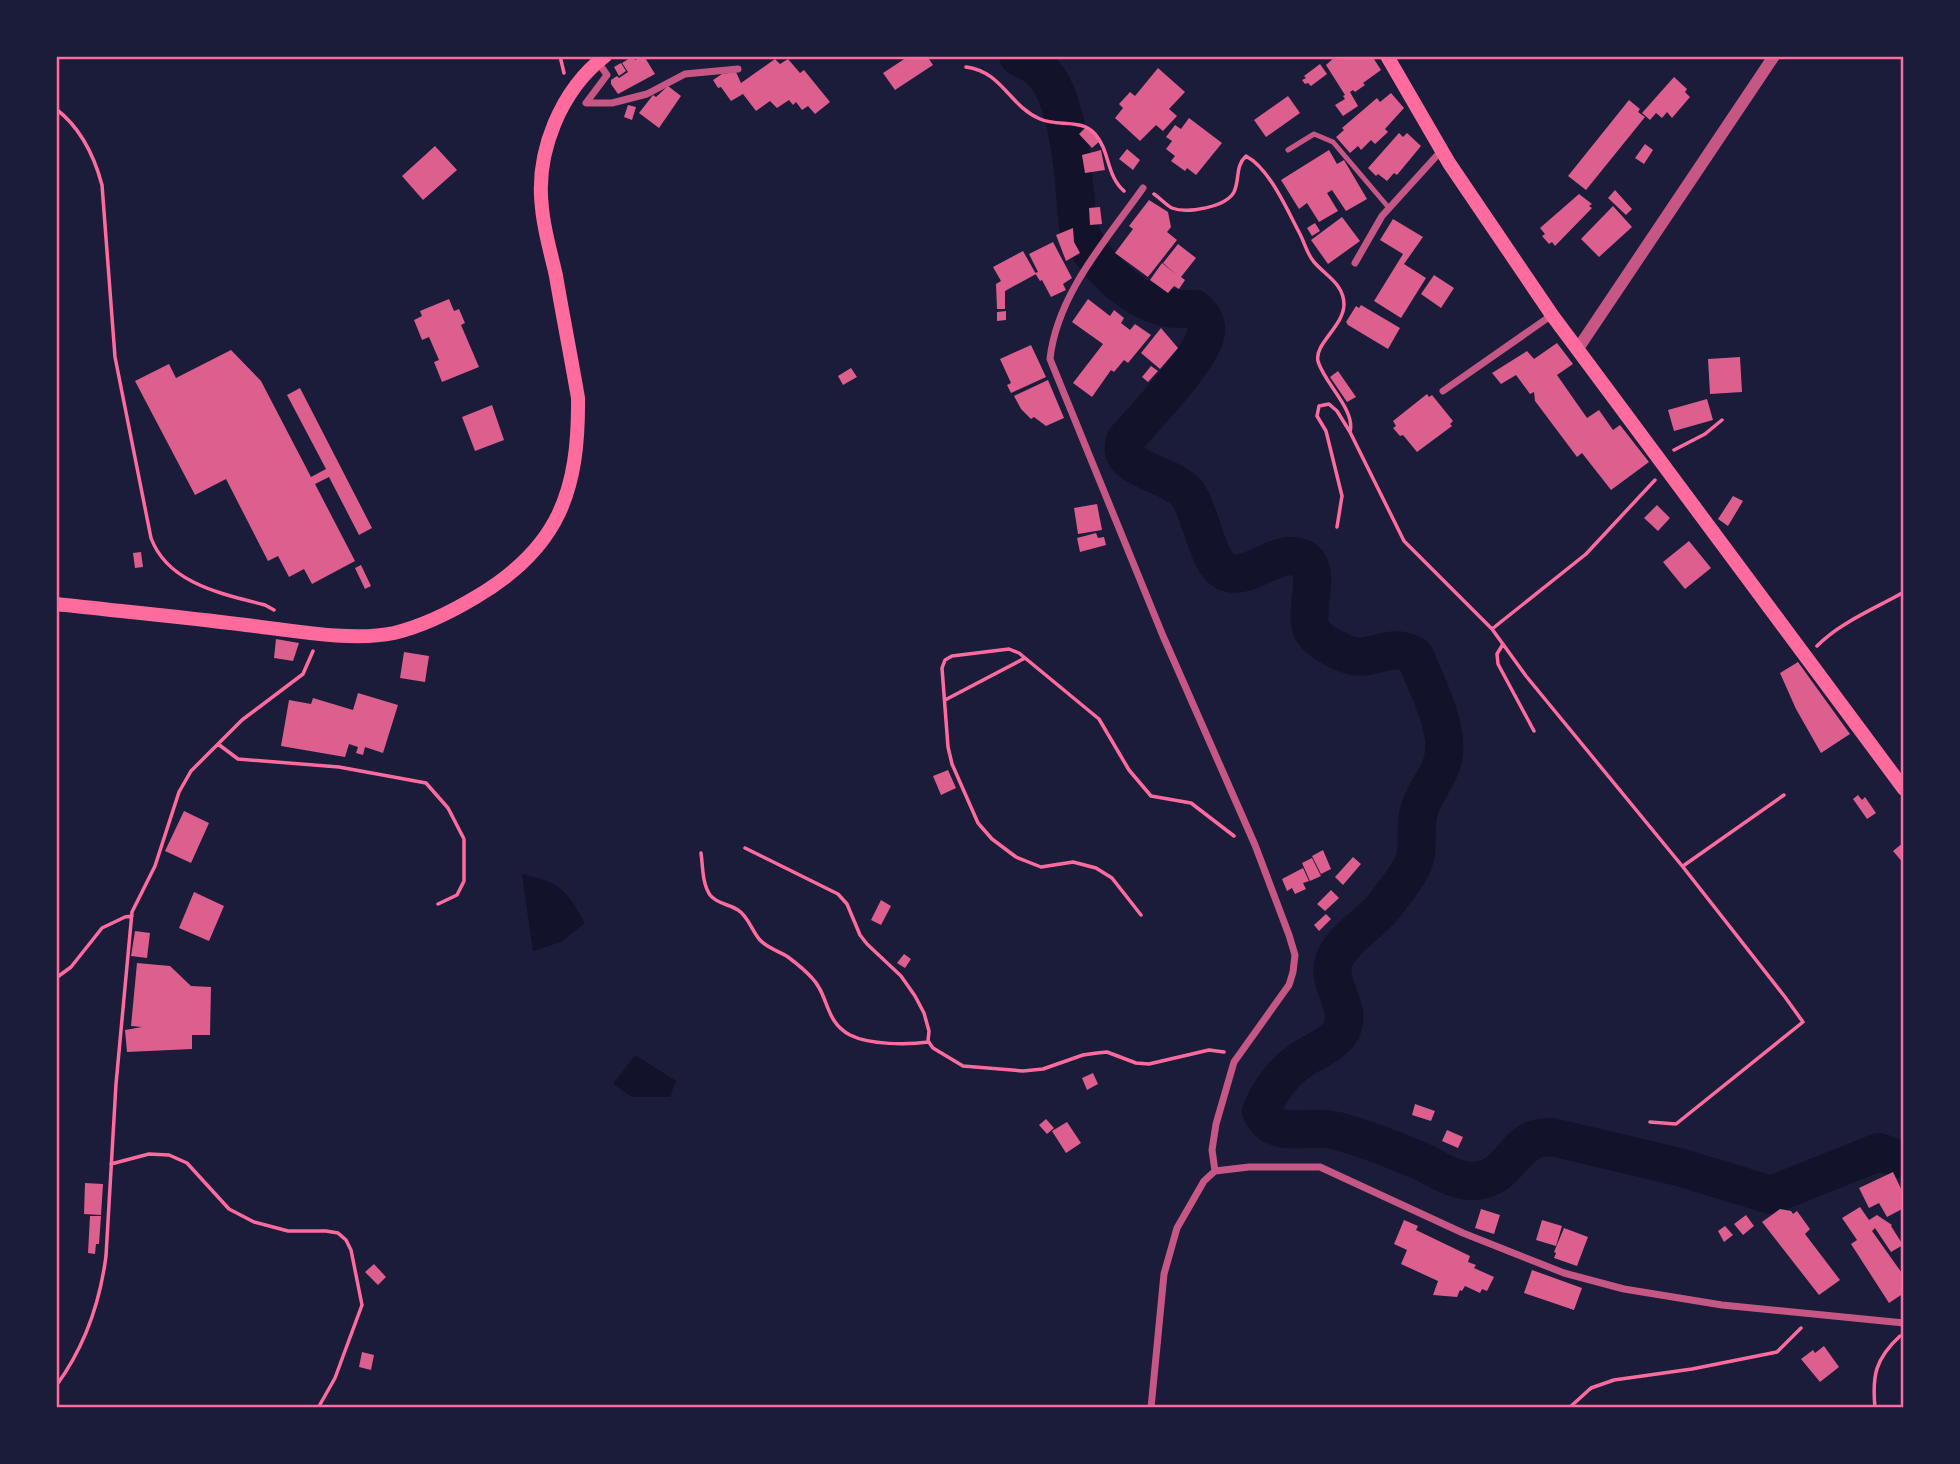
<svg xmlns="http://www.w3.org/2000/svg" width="1960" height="1464" viewBox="0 0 1960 1464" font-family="Quicksand,sans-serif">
	<rect width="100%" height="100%" fill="#1b1b3a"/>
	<path fill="#12122b" d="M522,874C561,883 565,888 585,923L561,942L533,951Z
		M635,1055L676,1081L670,1097H632L613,1084Z"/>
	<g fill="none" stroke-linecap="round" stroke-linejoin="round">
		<path stroke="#12122b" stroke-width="38" d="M1018,56C1025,61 1035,64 1041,70C1071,99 1074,186 1078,226C1090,261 1127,297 1163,307C1173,310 1185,309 1195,309C1202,316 1207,322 1206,332C1204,356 1143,420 1125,440C1125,444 1123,447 1124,451C1126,468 1172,477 1185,491C1202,509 1206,567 1229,573C1252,579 1278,548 1301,558C1325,568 1301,614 1313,632C1319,641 1335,649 1344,653C1371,666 1389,639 1415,656C1427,686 1452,732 1442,763C1437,780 1423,794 1419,811C1415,824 1418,840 1416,854C1413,872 1396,889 1386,904C1371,924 1346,935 1335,958C1323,984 1357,1009 1339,1034C1331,1045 1315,1051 1304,1058C1284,1071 1270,1090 1261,1111C1273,1141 1310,1123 1337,1131C1364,1138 1392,1149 1418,1160C1434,1167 1453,1181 1472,1181C1508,1181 1510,1147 1536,1139C1541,1137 1547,1137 1552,1137L1679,1167L1771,1195L1879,1152L1904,1160"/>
	</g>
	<path fill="#dd5f8e" d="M633,56L635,60L644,56L655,74L618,94L611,84V80L617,76L619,78L628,72L622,63Z
		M909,56H927L933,65L895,90L883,73Z
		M1336,56H1372L1381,70L1363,83L1365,85L1355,92L1353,90L1350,92L1358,106L1343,116L1335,105L1345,99L1343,96L1345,95L1326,65Z
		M775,59L780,64L788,59L800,73L804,70L830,102L815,114L808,106L802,110L796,102L793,105L789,100L777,108L770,101L756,111L743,94L731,101L721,87L718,88L713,80L722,74L736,72L741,83Z
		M621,63L626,71L619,76L614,67Z
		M1320,64L1327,74L1311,86L1308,83L1305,84L1302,80L1306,78L1304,76Z
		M1158,68L1185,92L1169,109L1177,116L1163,131L1156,125L1140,141L1115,118L1123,108L1119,104L1130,92L1135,96Z
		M1674,77L1687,89L1685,92L1690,97L1672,118L1667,112L1662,118L1656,113L1650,120L1642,113Z
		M668,86L681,96L659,128L639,113L653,95L656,97Z
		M1391,93L1404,108L1385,129L1388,132L1375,144L1371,140L1361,150L1358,146L1350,153L1336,137L1344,130L1342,128L1377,98L1380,102Z
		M1288,96L1300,113L1266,137L1254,120Z
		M1629,100L1640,109L1638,112L1645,117L1586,190L1568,176Z
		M628,105L636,107L632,120L624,117Z
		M1189,118L1222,143L1196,175L1187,168L1185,171L1171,161L1175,156L1166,149L1172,141L1166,137L1175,125L1181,129Z
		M1086,127L1100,141L1092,148L1079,134Z
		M1399,133L1403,137L1407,133L1421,146L1397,175L1394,173L1387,181L1378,174L1376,176L1368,168Z
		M1645,144L1653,150L1644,164L1635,158Z
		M435,146L457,170L423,200L402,176Z
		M1127,149L1140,160L1133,170L1119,159Z
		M1101,150L1105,170L1085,173L1082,155Z
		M1329,150L1337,164L1344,160L1367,199L1346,211L1332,190L1327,193L1338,211L1319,222L1307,203L1299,209L1281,180Z
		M1615,190L1632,209L1626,215L1608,198Z
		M1579,194L1592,204L1589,206L1592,208L1555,246L1552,242L1549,244L1542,236L1545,234L1540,228Z
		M1149,200L1168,212L1171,227L1167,232L1177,240L1148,277L1115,253L1133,229L1129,226Z
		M1613,206L1632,227L1599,257L1581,239Z
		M1100,207L1102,224L1090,225L1089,208Z
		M1342,217L1360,241L1328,264L1311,240Z
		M1393,219L1423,237L1404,264L1426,278L1401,318L1374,301L1403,254L1380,240Z
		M1315,223L1320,231L1312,236L1307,228Z
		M1073,228L1074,242L1080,253L1066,261L1056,235Z
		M1053,242L1072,278L1063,284L1066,290L1051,297L1042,280L1040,281L1035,273L1038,272L1029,254Z
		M1178,244L1196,258L1181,277L1185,280L1179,289L1174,286L1168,293L1150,280L1162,263L1177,275L1163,263Z
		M1023,251L1036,274L1005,291V309H997L996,284L1001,281L993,267Z
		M1434,275L1454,288L1441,308L1421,294Z
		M449,299L454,311L459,309L465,323L461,325L479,367L442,382L434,362L439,360L429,337L422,340L414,320L422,316L420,311Z
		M1088,299L1110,316L1114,310L1124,318L1121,323L1130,330L1135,324L1151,335L1128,363L1124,360L1114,372L1111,370L1092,397L1073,383L1103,344L1072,322Z
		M1361,305L1400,328L1388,349L1348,325L1346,322L1356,306L1359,308Z
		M1006,311V320L997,321V312Z
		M1161,328L1178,348L1160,369L1141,353Z
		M1557,343L1573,364L1557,375L1587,418L1599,410L1613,430L1620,425L1649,462L1611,490L1582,453L1577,457L1535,401L1534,392L1530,394L1516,375L1501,384L1492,373L1527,351L1534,359Z
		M1031,345L1046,377L1011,393L1007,385L1011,383L1000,359Z
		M231,350L261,381L311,477L326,469L287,395L300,388L372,528L359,535L329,477L315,484L355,561L312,584L304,569L289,577L278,556L268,561L226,479L195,495L135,381L169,364L176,378Z
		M1740,357L1742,392L1710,394L1708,359Z
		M1151,366L1158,371L1148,382L1142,377Z
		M851,368L857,377L843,385L838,376Z
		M1338,371L1356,397L1347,402L1330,377Z
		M1048,380L1064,418L1046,426L1034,417L1031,419L1021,409L1014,396Z
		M1427,394L1429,397L1432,395L1453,421L1450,424L1452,426L1417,452L1403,435L1400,436L1393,428L1396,426L1393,421Z
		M1707,399L1713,420L1674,431L1668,410Z
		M492,405L504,440L475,451L462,417Z
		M1733,496L1743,501L1728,526L1718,519Z
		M1097,504L1102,530L1078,534L1074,508Z
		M1657,505L1670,518L1658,531L1644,518Z
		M1096,533L1098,538L1104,537L1106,545L1080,552L1077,538Z
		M1689,541L1711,568L1685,589L1663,562Z
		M141,552L143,567L135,568L133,553Z
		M361,565L371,586L365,589L355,568Z
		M276,639L299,643L293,661L274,658Z
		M404,652L429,656L425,682L400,678Z
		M1798,662L1850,734L1821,753L1796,709L1780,673Z
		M358,693L398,705L383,753L365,747L363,755L356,753L358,747L349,744L345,757L281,746L289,700L311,704L313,698L353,710Z
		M948,770L956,788L941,795L933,776Z
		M1858,795L1862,800L1865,797L1876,813L1867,819L1853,799Z
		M184,811L209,823L191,863L165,851Z
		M1904,842V864L1893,851Z
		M1323,850L1331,869L1321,874L1312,856Z
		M1353,857L1361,864L1343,885L1335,877Z
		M1312,858L1321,876L1310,881L1302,863Z
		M1303,868L1309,881L1303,883L1306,889L1295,894L1292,888L1287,891L1282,879Z
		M1331,890L1339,898L1325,911L1317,904Z
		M194,892L224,906L209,941L179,928Z
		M881,900L891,906L881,925L871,920Z
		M1326,914L1331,919L1319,931L1314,925Z
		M135,931L150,933L147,958L131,956Z
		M904,954L911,959L905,968L897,963Z
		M137,963L170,966L191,986L211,987L210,1035H192V1049L127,1052L125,1030L142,1027L131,1026Z
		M1093,1073L1098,1084L1087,1090L1082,1078Z
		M1415,1104L1435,1111L1431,1121L1412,1115Z
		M1046,1119L1054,1128L1047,1134L1039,1125Z
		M1067,1122L1081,1143L1066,1153L1052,1131Z
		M1447,1130L1463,1137L1458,1148L1442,1141Z
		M1893,1172L1904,1195L1901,1196L1904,1208L1887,1217L1879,1203L1869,1208L1859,1188Z
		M85,1183L103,1184L101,1215L84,1214Z
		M1860,1207L1869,1220L1877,1215L1892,1225L1891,1226L1903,1245L1891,1252L1875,1228L1872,1231L1904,1276V1293L1889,1303L1851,1244L1857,1240L1842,1218Z
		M1481,1209L1500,1215L1494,1234L1475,1228Z
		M1780,1209L1791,1211L1793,1214L1797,1211L1810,1229L1805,1234L1840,1280L1819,1295L1762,1222Z
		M1746,1215L1754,1226L1743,1235L1734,1224Z
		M90,1216H101L99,1244H96L95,1254L88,1253Z
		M1404,1220L1418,1226L1416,1230L1470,1256L1468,1262L1476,1265L1474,1268L1494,1277L1487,1291L1482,1289L1480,1293L1465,1286L1462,1291L1460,1290L1457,1297L1433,1295L1438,1281L1401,1264L1407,1250L1394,1244Z
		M1542,1220L1562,1226L1556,1246L1536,1240Z
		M1725,1226L1733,1235L1724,1242L1718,1231Z
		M1564,1228L1588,1237L1577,1266L1554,1258L1556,1253L1554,1252Z
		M374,1264L386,1277L378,1285L365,1272Z
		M1532,1270L1582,1288L1574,1310L1524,1293Z
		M1824,1346L1839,1367L1820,1382L1801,1359L1813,1350L1815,1353Z
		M362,1352L374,1355L371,1370L359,1367Z"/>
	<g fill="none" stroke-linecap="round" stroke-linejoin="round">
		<path stroke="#ff6b9d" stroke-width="3.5" d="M560,56L564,73
			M966,67C1003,72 1008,105 1040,119C1058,127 1081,118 1095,134C1110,151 1106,175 1124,191
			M56,109C81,128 94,155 102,185L115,357L151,538C168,584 223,594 265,605L274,610
			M1154,194C1160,198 1166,205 1172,208C1187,214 1226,207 1234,192C1240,179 1235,166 1246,156C1270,169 1287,210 1300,234C1305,244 1307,254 1314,262C1326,276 1344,284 1344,305C1343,327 1314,344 1318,361C1324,383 1356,410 1350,432
			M1674,450L1705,434L1722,420
			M1337,527L1342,496L1326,431L1317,416L1319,406L1329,404L1337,411L1350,432L1404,541L1492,629L1526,676L1683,867L1785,997L1803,1022L1676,1124L1650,1122
			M1492,629L1586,554L1655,480
			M1503,644L1497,654L1498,664L1534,731
			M1817,646C1839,623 1876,608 1904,592
			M945,700L1025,658
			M218,744L238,759L339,767L426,783L448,808L464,839V881L457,895L438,904
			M745,848L838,894L847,904L860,935L867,944L901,976L915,996L924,1013L929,1031L928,1041L933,1048L963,1066L1023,1071L1043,1069L1083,1055L1097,1053L1107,1052L1136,1063L1149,1064L1209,1050L1224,1052
			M701,853C703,867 702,883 710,895C717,904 729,904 738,910C748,916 752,931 760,940C767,948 779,951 788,957C796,963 805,970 812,978C829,995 824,1021 850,1035C870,1045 907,1045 929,1042
			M1683,866L1784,795
			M1141,915L1112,878L1096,868L1073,862L1041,867L1016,857L992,839L978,823L952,764L948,747L942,668L945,660L952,656L1009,649L1019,653L1099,719L1129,770L1151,796L1191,803L1234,836
			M56,978L71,967L102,928L125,917L132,916
			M111,1164L149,1154L169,1155L187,1163L229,1209L254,1222L288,1231H326L338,1233L346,1240L351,1250L362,1305L335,1378L318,1408
			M56,1386C84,1348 100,1302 106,1256L116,1084L132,912L155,866L179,792L191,771L242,720L303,674L313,651
			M1569,1408L1591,1388L1614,1380L1692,1369L1777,1352L1801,1328
			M1875,1408C1872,1376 1875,1359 1900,1336"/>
		<path stroke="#c65784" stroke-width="5" d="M1288,150L1314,134L1333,142L1389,208"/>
		<path stroke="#c65784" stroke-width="7" d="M598,62L607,75L586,103H612L647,94L685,74L738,69
			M1143,188C1107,239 1057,294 1050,359L1163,636L1255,845L1289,935L1295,955L1293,972L1289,985L1234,1062L1216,1124L1212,1150L1215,1171
			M1355,263L1382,216L1441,151
			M1443,391L1552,315
			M1151,1408L1164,1274L1177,1228L1204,1181L1215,1171L1249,1167H1320L1463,1233L1564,1273L1624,1289L1722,1305L1904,1323"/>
		<path stroke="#c65784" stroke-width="12" d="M1577,350L1774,56"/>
		<path stroke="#ff6b9d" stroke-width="14" d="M1387,56L1449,163L1552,315L1904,789
			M56,604C119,611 183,617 246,625C290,630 351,642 394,633C423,626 451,612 476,597C559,548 579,491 578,398C571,357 563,317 556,276C551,253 544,231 542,208C535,152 561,90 605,56"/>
	</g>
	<rect width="1960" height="1464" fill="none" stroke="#1b1b3a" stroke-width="116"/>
	<rect x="58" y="58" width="1844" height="1348" fill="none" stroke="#ff6b9d" stroke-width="2.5"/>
</svg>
